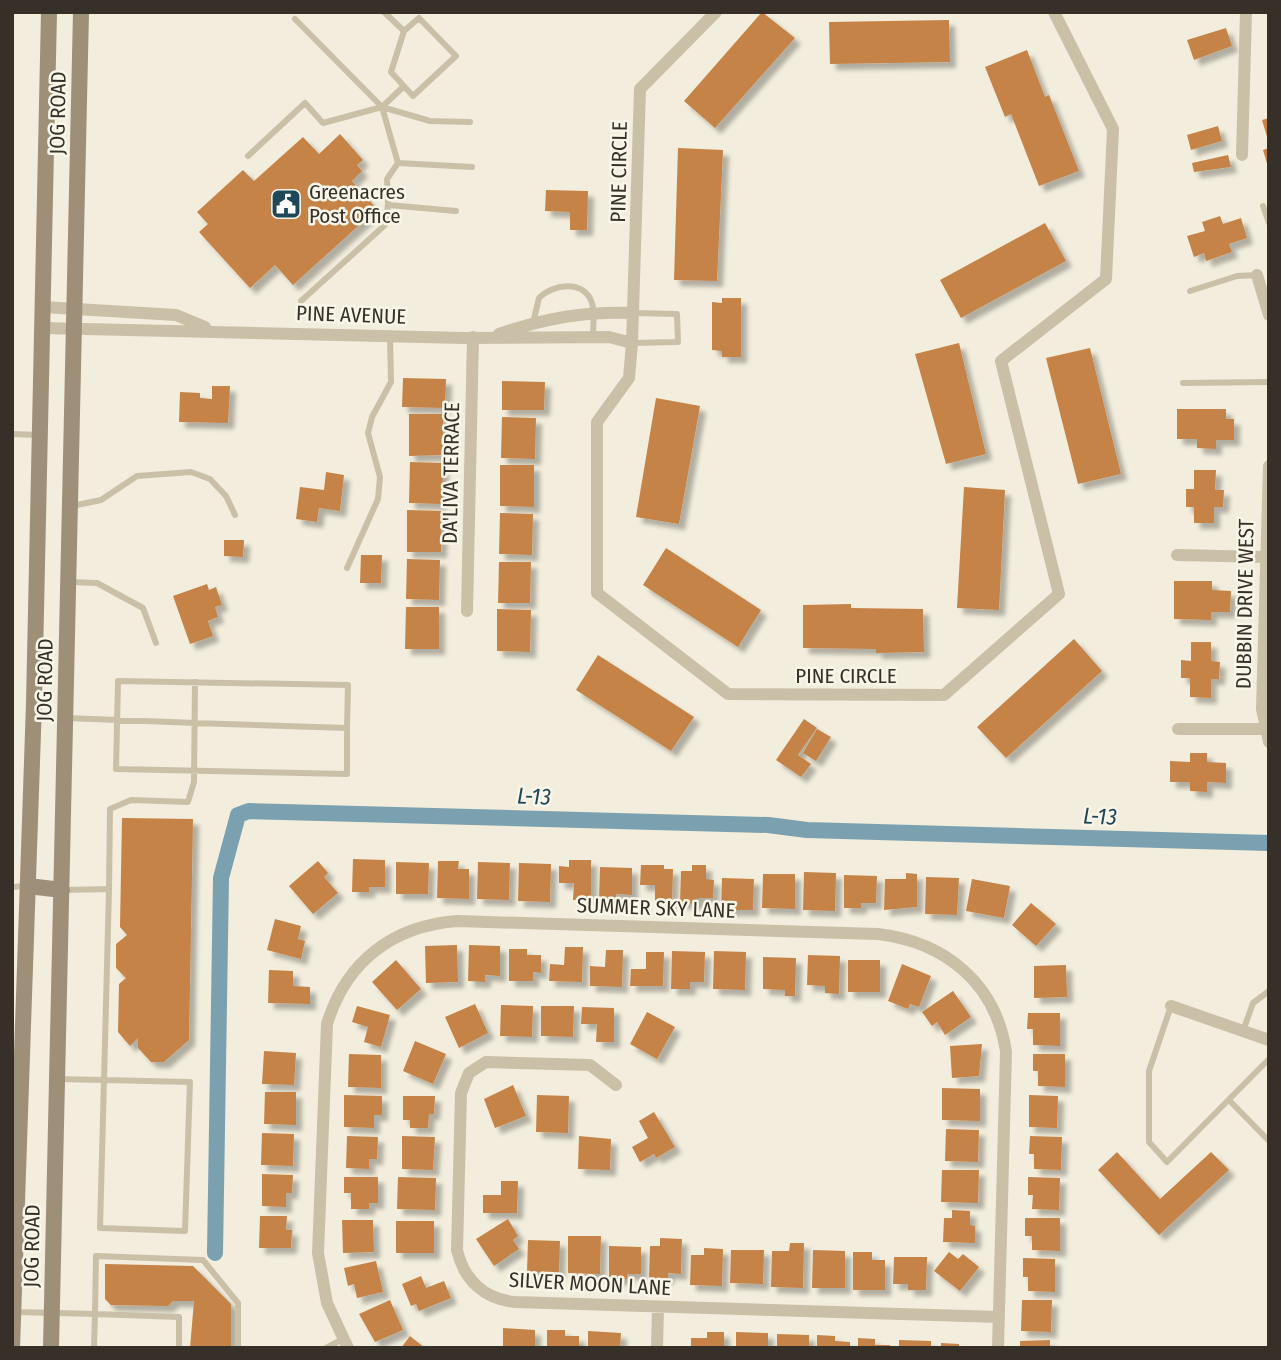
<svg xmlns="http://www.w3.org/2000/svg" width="1281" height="1360" viewBox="0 0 1281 1360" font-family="'Fira Sans Condensed',sans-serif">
	<defs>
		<filter id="shadow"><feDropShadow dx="6" dy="6" stdDeviation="2" flood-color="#0004"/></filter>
	</defs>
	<rect width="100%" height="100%" fill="#f2eddc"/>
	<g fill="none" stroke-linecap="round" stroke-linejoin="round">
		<path stroke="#7ba0af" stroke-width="16" d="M215,1253L221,878L238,815L249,811L768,825L807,830L1269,843"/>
	</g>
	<path fill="#c58347" filter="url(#shadow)" d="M762,12L795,38L715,128L684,101Z
		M949,20L950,62L830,64L829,22Z
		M1226,28L1232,46L1194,60L1187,40Z
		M1027,50L1045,97L1049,95L1079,171L1039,186L1011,114L1005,117L985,67Z
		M1269,118V140H1268L1262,120Z
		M1218,126L1222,141L1191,150L1187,135Z
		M340,134L363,160L357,165L362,171L352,181L377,209L293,285L275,265L250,288L199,232L208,224L197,212L243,170L254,181L303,137L319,154Z
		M678,148L723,150L717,281L674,280Z
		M1269,148V167H1268L1263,150Z
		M1228,155L1231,167L1194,172L1192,163Z
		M546,190L588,191L587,230H570V212L545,211Z
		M1220,216L1223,224L1241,218L1247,238L1229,244L1232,252L1206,261L1204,253L1194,257L1187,236L1205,231L1202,222Z
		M1045,223L1066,261L961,318L940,280Z
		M722,298H741V357H722V351L712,350V302L722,303Z
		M959,343L986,454L946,464L915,354Z
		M1090,348L1121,474L1078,484L1046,358Z
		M403,378L446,379L445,408L402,407Z
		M502,381L545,382L544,410H502Z
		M212,386H230L228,423L179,422L180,392L200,393V398L212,399Z
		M656,398L700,406L679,524L636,517Z
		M1177,409H1226V419H1234V440H1216V449L1197,448V439H1177Z
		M409,414H443L444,455L409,456Z
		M502,417L536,418L535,459L501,458Z
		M410,462L443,463L442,504L409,503Z
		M500,465H534V507L500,506Z
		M1194,470H1216L1215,490H1224L1223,507H1214V523H1194V507H1186V489H1194Z
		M326,472L344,475L340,511L319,508L317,522L296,519L300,487L324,490Z
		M964,487L1005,490L999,610L957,608Z
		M407,510L442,511L441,552H407Z
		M500,513L533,514L532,555L499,554Z
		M224,540H244L243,557L224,556Z
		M666,548L761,610L738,647L643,585Z
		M361,555H382L381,583H360Z
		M407,559L440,560L439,600L406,599Z
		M499,562H531L530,603H498Z
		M1174,581H1212V590L1231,591L1230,612H1211V620L1174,619Z
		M207,584L209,590L216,587L222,605L215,607L218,617L208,621L213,636L190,644L173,596Z
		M851,604V608L923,609L924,652L876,653V649L803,648V605Z
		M406,607H439V649H405Z
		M497,609L531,610L530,652L497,651Z
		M1074,639L1102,671L1006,758L977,727Z
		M1191,642H1211V661L1220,662L1219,679H1211V698L1190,697V678H1181V660L1191,661Z
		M598,655L694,717L671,751L576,690Z
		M804,719L817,728L798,755L811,764L801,777L776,760Z
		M817,729L831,737L816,761L803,753Z
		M1190,753H1207V762L1226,763V783L1207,782V792L1190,791V782H1170V761L1190,762Z
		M122,818L193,819L189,1040L164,1062H151L138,1048V1038L130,1046L118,1032L119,984L126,978L116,968V944L127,935L120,927Z
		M353,859L385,860V887H369V892H352Z
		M569,860H591V900H573L574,883H559V866L569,867Z
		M318,861L328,873L324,877L338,893L313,914L289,886Z
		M438,861H459L458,869H469V899L437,898Z
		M396,862L429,863L428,894H396Z
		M478,862L510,863L509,900L477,899Z
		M519,863L551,864L550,902L518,901Z
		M641,865H664V869H673L672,903H655V885H640Z
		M692,865H706V879L714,880L713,898H698V904L680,903L681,871H692Z
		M600,867L632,868V895L616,894V900L599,899Z
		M804,872L836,873L835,911L803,910Z
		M906,873L917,874V907L884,910L885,879H906Z
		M763,874H795V909L762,908Z
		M844,875L877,876L876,903H861V908H844Z
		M926,877L959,878L957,915L925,914Z
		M722,878L754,879L753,910H721Z
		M972,879L1010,886L1004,918L966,911Z
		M1031,903L1056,924L1036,946L1012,925Z
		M275,919L301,926L298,939L305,941L301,959L267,950Z
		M457,945L458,982L426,983L425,946Z
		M469,945L500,946V976L485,975V982L468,981Z
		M565,947H583L582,982L549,981L550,964L564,965Z
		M509,949H527V955H541V973L533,972V981H509Z
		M606,950H623L622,987L590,986V966L605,967Z
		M672,951L705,952L704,982H690V989H671Z
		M714,951L746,952L745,990L713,989Z
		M646,952H664L663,986H630L631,969H646Z
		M808,955L840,956L839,994L825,993V986L807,985Z
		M763,957L796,958L795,996H785V990L763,989Z
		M396,960L421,989L397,1010L372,982Z
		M848,960H880V992H848Z
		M902,964L931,976L919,1007L910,1004L908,1009L888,1001Z
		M1066,965L1067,997L1034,998V966Z
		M269,970L293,971V986L310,987V1004L268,1003Z
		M953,991L971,1017L945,1035L937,1022L932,1026L922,1012Z
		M475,1004L488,1033L459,1048L445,1017Z
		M501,1005L533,1006L532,1037L500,1036Z
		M357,1006L390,1015L381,1047L364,1042L368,1027L352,1022Z
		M541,1006H574L573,1037L541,1036Z
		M582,1007L614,1008V1042H596L597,1024H581Z
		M647,1012L675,1027L657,1059L630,1044Z
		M1028,1013H1060V1046L1033,1045V1029H1027Z
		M415,1041L446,1054L433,1084L403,1071Z
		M982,1044L979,1076L952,1078L950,1046Z
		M264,1051L296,1053L294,1085L262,1084Z
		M349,1054L381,1055V1088L348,1087Z
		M1033,1054H1065V1087L1038,1086V1071H1033Z
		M513,1085L526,1116L495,1128L484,1099Z
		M942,1088L980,1089V1121L942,1120Z
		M265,1092H296V1125L264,1124Z
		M344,1095L382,1096V1115H374V1128L344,1127Z
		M537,1095L569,1096L568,1133L536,1132Z
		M1029,1095L1058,1096L1057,1128L1029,1127Z
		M403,1096H435L434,1114H429L428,1128H410V1120H403Z
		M654,1112L675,1147L656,1158L654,1154L640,1162L632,1147L648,1138L639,1121Z
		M946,1129L979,1130L978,1162L945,1161Z
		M262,1133L294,1134L293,1166L261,1165Z
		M347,1136L378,1137L377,1159H369V1169L346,1168Z
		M402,1136L435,1137L433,1170L402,1169Z
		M579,1136L611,1139L610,1170L578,1169Z
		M1030,1136L1062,1137L1061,1170L1034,1169V1154H1029Z
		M1117,1152L1160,1199L1211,1152L1229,1170L1159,1235L1098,1170Z
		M942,1170H979L978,1203L941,1202Z
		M262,1174L293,1175L292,1193H286V1207L262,1206Z
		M344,1177H378V1203H369V1209H351V1193H344Z
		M398,1177L436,1178L435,1210L397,1209Z
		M1028,1177L1060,1178L1059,1210L1032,1209L1033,1195H1028Z
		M501,1181H518L517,1213H483V1195H501Z
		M952,1210L970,1211V1225L975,1226V1243L943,1242L944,1218H952Z
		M260,1216H287L286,1230H292L291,1248H259Z
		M1025,1218H1060V1251L1032,1250V1236H1025Z
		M508,1219L518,1236L513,1240L519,1249L494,1266L476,1239Z
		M342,1220H373L374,1252L343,1253Z
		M396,1221H434V1253H396Z
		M568,1236H601L600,1274L568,1273Z
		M660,1238L682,1239L681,1274L668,1273V1278H649L650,1246H660Z
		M528,1240L560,1241L559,1274L527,1272Z
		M790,1243H804L803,1288L771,1287L772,1251H789Z
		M609,1246L641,1247V1274H627V1279H609Z
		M704,1248L723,1249L722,1286L690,1285L691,1255H704Z
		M731,1250H764L763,1284L730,1283Z
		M813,1250L845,1251V1288H812Z
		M853,1252H872V1260H885V1290H853Z
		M949,1252L958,1259L963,1254L979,1267L960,1291L934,1271Z
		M894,1257H927L926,1290H908V1284H893Z
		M1023,1258L1055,1259V1292L1028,1291V1277H1023Z
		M376,1261L383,1292L357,1298L354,1284L348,1286L344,1268Z
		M105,1264L193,1266L231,1304V1348H190L194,1301H173L168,1306L111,1305L105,1299Z
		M421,1276L426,1288L444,1281L451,1298L419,1311L416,1304L411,1306L402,1284Z
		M390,1300L403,1330L375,1342L359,1314Z
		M1022,1300H1052L1051,1332L1021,1331Z
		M503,1328L535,1330V1348H503Z
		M547,1330H565V1336H579V1348H547Z
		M588,1331L621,1333L620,1348H588Z
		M707,1332H724V1348H691V1338H707Z
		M736,1332L768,1333V1348H736Z
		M777,1334L809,1335V1348H777Z
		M817,1335L835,1336V1341L850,1342V1348H817Z
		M410,1336L425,1348H401Z
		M858,1338L875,1339V1345H890V1348H858Z
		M899,1340L931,1341V1348H899Z
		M1050,1340V1348H1020V1341Z
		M941,1343L959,1344V1348H941Z"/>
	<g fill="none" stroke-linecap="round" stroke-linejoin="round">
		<path stroke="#cac0a8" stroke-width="6" d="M384,12L404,31
			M419,18L456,56L413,96L391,72L404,31Z
			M295,19L382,107L404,86
			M382,107L398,163L472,167
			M248,156L305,103L323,123L382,107L430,121L470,122
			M398,163L387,179L388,205L456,211
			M1263,206L1269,223
			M1190,291L1237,276L1257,275
			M301,301L385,225L388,205
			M533,323L539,298C553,284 584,279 592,303C595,312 593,327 593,337
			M632,343L678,342L677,314L635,313
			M1183,383L1269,382
			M12,434L38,435
			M72,506L101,500L137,476L191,472L210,479L226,496L235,515
			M347,568L378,499L380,477L368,433L372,417L391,382L390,336
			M71,582L97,583L143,608L156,643
			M66,718C160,722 253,725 347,728L348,685L118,681L116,769L347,774V728
			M12,887L26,886
			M64,890L109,889L110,809L131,800L188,802L194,782L195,682
			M1171,1006L1149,1071V1142L1167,1162L1269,1059
			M1243,1031L1253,1003L1269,991
			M58,1079L104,1080L109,889
			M104,1080L190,1082L185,1231L100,1228Z
			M1229,1100L1269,1141
			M15,1312L95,1314L94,1348
			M179,1348V1317L95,1314L96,1256L203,1260L238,1303V1348
			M326,1348L343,1339"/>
		<path stroke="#cac0a8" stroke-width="12" d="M716,12L640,89L632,343L629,378L597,422V593L728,694L944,695L1059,594L1001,361L1106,279L1113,129L1054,12
			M1242,155L1246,12
			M1257,275L1269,315
			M43,307L176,315L205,327
			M42,328L464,338L609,337L632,343
			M499,334C546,318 585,311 634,313
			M1269,466L1262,709L1269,742
			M1177,555L1266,557
			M467,611L473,337
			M1178,729H1264
			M1171,1006L1269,1040
			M616,1085L590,1065L486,1062L469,1073L461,1093L457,1250C464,1280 484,1299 515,1302L999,1317
			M348,1348L327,1303L318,1253L327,1024C346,962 392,926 457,921L878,934C945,942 996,983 1006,1052L998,1348
			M657,1348L658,1307"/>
		<path stroke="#9e8f79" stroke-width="16" d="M28,886L62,890
			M12,1348L34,703L49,12
			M51,1348L81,12"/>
	</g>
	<defs>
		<g id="civic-square" transform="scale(1.575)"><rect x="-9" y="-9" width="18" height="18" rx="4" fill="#1e4758" stroke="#f9f6e9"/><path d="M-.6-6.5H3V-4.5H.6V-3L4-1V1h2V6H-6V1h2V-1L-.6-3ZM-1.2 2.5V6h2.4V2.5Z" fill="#fff"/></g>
	</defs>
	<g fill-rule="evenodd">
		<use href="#civic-square" x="286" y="204"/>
	</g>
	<g text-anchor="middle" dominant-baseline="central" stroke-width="5" stroke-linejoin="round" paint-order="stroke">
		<g font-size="21" fill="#373028" stroke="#f9f6e9">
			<text transform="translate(58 113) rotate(-89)">JOG ROAD</text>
			<text transform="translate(619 172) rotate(-89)">PINE CIRCLE</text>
			<text transform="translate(351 315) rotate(2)">PINE AVENUE</text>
			<text transform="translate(451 473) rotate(-89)">DA'LIVA TERRACE</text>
			<text transform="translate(1245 604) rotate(-89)">DUBBIN DRIVE WEST</text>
			<text x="846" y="676">PINE CIRCLE</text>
			<text transform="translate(45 680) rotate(-89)">JOG ROAD</text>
			<text transform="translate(656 908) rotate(2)">SUMMER SKY LANE</text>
			<text transform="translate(32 1246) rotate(-89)">JOG ROAD</text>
			<text transform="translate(590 1284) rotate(3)">SILVER MOON LANE</text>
		</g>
		<g font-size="21" fill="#373028" stroke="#f9f6e9" text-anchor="start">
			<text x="309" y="192">Greenacres<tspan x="309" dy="24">Post Office</tspan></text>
		</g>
		<g font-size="23" font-style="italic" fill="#1e4758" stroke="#f9f6e9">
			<text transform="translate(534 796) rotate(2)">L-13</text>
			<text transform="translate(1100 816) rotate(2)">L-13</text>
		</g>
	</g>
	<rect width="1281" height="1360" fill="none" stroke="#373028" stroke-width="28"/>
</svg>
